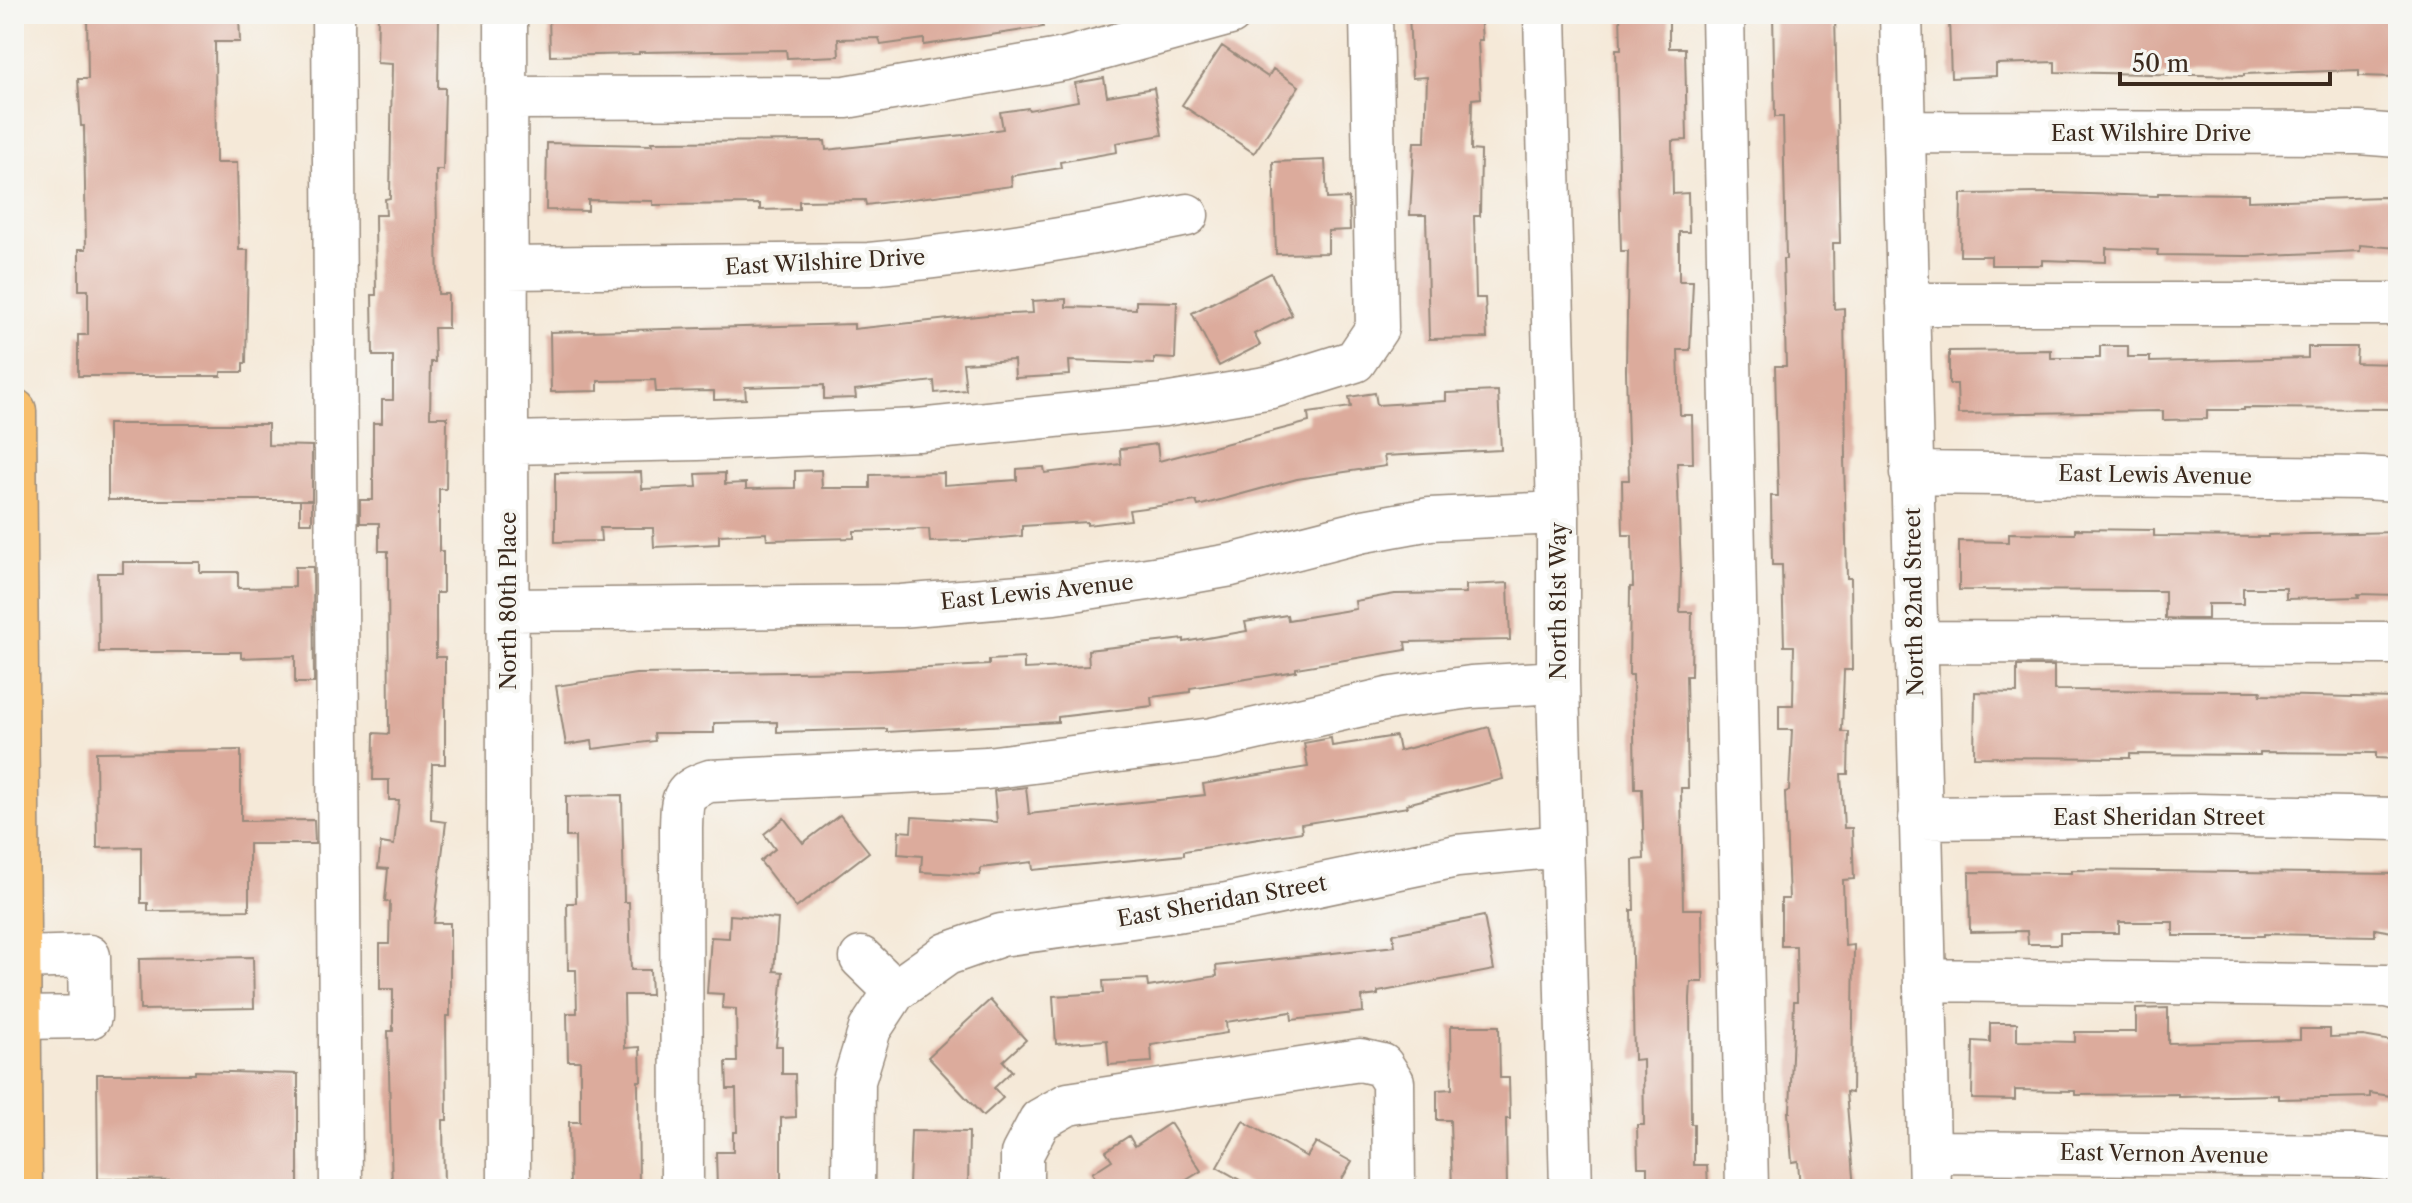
<svg xmlns="http://www.w3.org/2000/svg" width="2412" height="1203" viewBox="0 0 2412 1203" font-family="'Libre Caslon Text',serif">
	<rect width="100%" height="100%" fill="#f6f6f2"/>
	<filter id="ink" filterUnits="userSpaceOnUse"><feTurbulence type="fractalNoise" baseFrequency=".0125" numOctaves="2"/><feDisplacementMap in="SourceGraphic" scale="16" xChannelSelector="R" yChannelSelector="G"/><feConvolveMatrix kernelMatrix="1 2 1 2 8 2 1 2 1" color-interpolation-filters="sRGB"/></filter>
	<filter id="wash" filterUnits="userSpaceOnUse"><feTurbulence type="fractalNoise" baseFrequency=".006" numOctaves="4" result="noise"/><feDisplacementMap in="SourceGraphic" scale="32" xChannelSelector="R" yChannelSelector="G"/><feGaussianBlur stdDeviation="1.8" result="paint"/><feColorMatrix in="noise" values="0 0 0 0 0 0 0 0 0 0 0 0 0 0 0 0 0 1.4 0 .05"/><feComposite in="paint" operator="in"/></filter>
	<g filter="url(#wash)">
		<rect width="100%" height="100%" fill="#f5e9d8"/>
		<g id="blocks">
			<path fill="#dcab9c" d="M87,14H239L240,42H215L216,163H237L239,250H248L246,363H243V372H221V376H78V335H88V290H79V249H86L84,126H81L78,79H88Z
				M378,14H439L438,88H445L443,170H436L438,294H448V328H434L435,362H431L430,417H447L446,489H439V551H443V593H436V657H445V764H432L431,820L446,822L434,923H450V1016H446L447,1120H443L444,1189H392L388,1031H393V989H380V944H389L390,902L385,901L388,869L378,868L381,843L394,845L399,800H389V780H373L374,733L389,734L388,551H379V523H360V500H373V423H382V400H393V356H373L372,295H376L375,215H386L385,199L390,198L392,64L377,63Z
				M549,14H1042L1043,27L924,45V39L881,45L879,38L838,39L839,56L787,58L786,50L639,52V54L550,56Z
				M1409,14H1480L1482,40H1478L1481,98L1472,99L1471,150L1481,151L1480,216H1474L1476,298H1485L1487,338L1429,339L1426,215H1410L1414,142H1425L1427,77L1412,78Z
				M1620,14H1669V48H1685L1687,140L1672,141L1673,194L1688,193L1689,232H1679V281H1693L1690,350H1678L1680,415H1692L1693,463H1677L1681,570L1680,612H1692L1691,676H1686L1688,788H1681L1683,909H1702L1703,982H1691L1690,998L1691,1124H1694V1165H1707L1708,1189H1647V1167H1638L1637,1125H1644L1643,1059L1634,1060L1631,910H1634L1633,860L1644,859L1642,789H1635L1633,675H1629L1630,587H1633L1632,535H1623L1622,480H1629L1626,371L1628,251H1621L1616,49H1621Z
				M1773,14H1835L1840,243H1833L1834,309L1844,308L1846,458H1844L1847,578H1851L1852,670H1844L1842,732H1849L1848,774H1841L1844,828H1852L1854,879L1843,880L1845,946L1854,945L1852,1093L1846,1092L1854,1189H1800L1798,1161L1792,1162L1788,1112H1790L1794,1001H1797L1796,946H1781V899H1789L1785,792L1789,791L1792,730H1779V705H1793L1794,646H1784L1782,565H1772L1771,496H1778L1775,366H1786L1783,259H1786L1783,117H1775Z
				M1988,14H2017V17L2081,14H2244V18L2299,16V14L2398,16V77L2359,76V70L2244,74V76L2055,72V62L1996,64V76L1951,78L1949,20L1988,18Z
				M1222,46L1268,77L1273,69L1299,86L1254,153L1182,105Z
				M1104,78L1107,96L1154,88L1162,135L1116,143L1117,152L1060,162L1061,168L1011,176L1012,186L866,205L865,200L799,201V209L760,210V204L653,205V201L588,200V211L546,210L547,143L652,145L651,142L825,141L826,150L963,135L1003,129L1000,112L1028,108L1029,110L1078,101L1075,83Z
				M1325,160L1327,199L1349,198L1350,230L1328,231V253L1276,254L1273,162Z
				M2053,193L2158,196V193L2248,194V201L2383,197L2398,199V248L2360,245V251L2247,256L2157,255L2158,250L2106,248V262L2042,260V265H1991V256H1960L1961,194Z
				M1271,273L1292,315L1254,334L1260,345L1219,366L1192,313Z
				M1066,299V307L1136,309V301L1177,302L1175,359L1154,358V364L1069,361L1070,375L1015,378L1014,360L963,363L966,390L935,393L934,381L855,390L856,398L824,399V385L745,387L746,399L714,400V391L656,392L655,380L598,381V391L551,392L550,332L854,324V329L987,315L1033,313L1032,301Z
				M2100,346H2128V357H2150V362L2308,358V347H2357L2356,363L2398,364V409L2244,408V410H2207V419L2163,420V411L1958,414L1957,384H1949V351L2051,350V358H2100Z
				M1498,391L1501,450L1384,456L1386,466L1297,479L1198,506L1196,501L1129,510L1131,520L1087,525V522L1022,526V536L966,541L930,542L929,529L854,531V538L767,540L766,533L719,535V544L654,547L653,528H600L601,541L555,542V473L641,472L642,489L697,487L696,474L725,473V484L746,483V489L795,488V471L821,470L822,488H870V475L944,473V485L1017,480V469L1044,467L1045,473L1121,464L1120,449L1157,444L1159,461L1309,422L1308,413L1351,407L1349,397L1375,393L1377,405L1446,401V393Z
				M108,424H268V445L312,446V500H108Z
				M300,500H312V523H300Z
				M2075,529L2154,530V536L2268,537V535L2398,532V595L2358,594L2359,597L2286,599V588H2243V604H2208V619H2183L2165,618V591L1959,590V541L2009,542V533L2075,534Z
				M123,562H200V572H238V588L295,587V567H313L314,683H295V656L241,658V652H99L98,573H123Z
				M1508,583L1510,640L1405,642L1406,650L1296,668V671L1190,688V692L1151,697L1152,706L1058,717V722L887,732V729L777,732V722L714,723V733H654L655,741L593,749L592,741L566,745L556,686L636,674L866,671L989,665V660L1024,658V669L1089,666L1088,650L1184,639V642L1247,631L1245,622L1287,615L1288,620L1356,609L1355,601L1395,594L1466,593V585Z
				M2017,666H2054V690L2261,691L2260,695L2398,698V759L2376,758V753L2260,752V755L2130,754V758L1974,757L1975,692L2017,693Z
				M1489,727L1503,779L1407,804L1408,807L1301,824L1302,832L1184,851V855L1033,870L1032,862L981,868L980,875L921,872L922,856L898,854L899,831L911,832L912,817L997,822L994,791L1026,787L1029,814L1205,795L1203,784L1308,767L1304,743L1331,738L1332,746L1396,736L1399,751Z
				M241,750V821L314,820L315,844H249V910L148,911V903H141V847L97,848L96,752Z
				M622,795L624,902H629L631,970H650L651,995H624L625,1048L640,1047L641,1081H638L639,1189H570L569,1122H580V1061H568L567,1013H577L576,970H568L567,903H576L575,837H566V796Z
				M840,815L869,852L796,908L760,861L775,849L764,834L784,818L803,843Z
				M2072,870L2398,874V933L2375,929V936L2264,934V936H2173V922H2119V933H2060V944H2028L2027,931L1970,932L1969,872L2072,873Z
				M730,915L778,919L774,971L783,972L776,1046H782V1074H795L796,1117L781,1118V1189H717L716,1152H733V1132H737L736,1089H727L726,1062H737L736,1009L722,1008L723,994L707,993L711,937L729,938Z
				M1484,916L1494,970L1378,992V995L1362,997L1363,1012L1292,1020L1291,1012L1226,1022L1227,1033L1151,1045L1152,1062L1109,1065L1107,1040L1056,1044L1053,996L1104,993L1103,981L1147,979L1148,987L1217,976L1216,966L1395,946L1393,934Z
				M253,957L254,1008L140,1010L139,959Z
				M990,1000L1026,1040L1003,1061L1012,1071L994,1088L1003,1098L983,1116L928,1057Z
				M2168,1008V1043L2300,1040V1029H2330V1037L2363,1036L2398,1042V1097L2370,1093V1097L2279,1099V1095L2178,1097V1094L2075,1095V1091L2015,1090V1100L1972,1099L1973,1041L1990,1042V1023H2017V1041L2075,1042V1032H2136V1009Z
				M1451,1026H1499L1500,1078H1509L1510,1119H1506L1507,1189H1452L1450,1120H1437V1090L1452,1089Z
				M195,1071L298,1074V1189H195V1180L98,1179L97,1074H195Z
				M1243,1121L1307,1157L1316,1142L1352,1162L1336,1189H1256L1217,1167Z
				M1170,1123L1201,1171L1172,1189H1103L1092,1173L1112,1160L1106,1151L1129,1136L1135,1146Z
				M911,1131L969,1132L968,1189H921V1186H909Z"/>
		</g>
	</g>
	<g filter="url(#ink)">
		<use href="#blocks" fill-opacity="0" stroke="#988a7b" stroke-width="2"/>
		<g fill="none" stroke-linecap="round" stroke-linejoin="round">
			<g stroke="#988a7b" stroke-width="45">
				<path id="minor" d="M333,14L341,1189
					M506,14L509,1189
					M1545,14L1558,513V682L1571,1189
					M1723,14L1747,1189
					M1901,14L1930,1189
					M507,98L846,97L1065,59L1230,14
					M1904,132L2359,133L2398,136
					M507,268L869,264C975,254 1082,237 1187,215
					M1908,304H2398
					M508,443L698,439L918,430L1164,405L1272,387L1355,361L1377,328L1371,14
					M1911,473L2363,478L2398,480
					M509,610L901,606L1054,593L1174,575L1231,565L1364,531L1430,519L1558,513
					M1915,642L2398,643
					M1920,818L2196,815L2398,819
					M861,958L895,991
					M1925,980L2386,986L2398,989
					M19,1018L90,1017L89,956L20,958
					M1930,1152L2356,1156L2398,1160
					M682,1189L681,828C682,799 680,791 710,781L987,768L1212,739L1392,698L1471,687L1558,682
					M853,1189L854,1081L870,1029L895,991L947,954L1001,935L1227,904L1457,856L1562,846
					M1022,1189V1154L1040,1120L1068,1104L1360,1060L1382,1065L1393,1082L1394,1189"/>
			</g>
			<g stroke="#988a7b" stroke-width="47">
				<path id="major" d="M14,411L20,1189"/>
			</g>
			<use href="#minor" stroke="#fff" stroke-width="42"/>
			<use href="#major" stroke="#f8bf6c" stroke-width="44"/>
		</g>
	</g>
	<g text-anchor="middle" dominant-baseline="central" stroke-width="8" stroke-linejoin="round" paint-order="stroke">
		<g font-size="22" fill="#3b2a1e" stroke="#f6f6f2">
			<text x="2151" y="133">East Wilshire Drive</text>
			<text transform="translate(825 262) rotate(-3)">East Wilshire Drive</text>
			<text transform="translate(2155 475) rotate(1)">East Lewis Avenue</text>
			<text transform="translate(1037 592) rotate(-6)">East Lewis Avenue</text>
			<text transform="translate(508 601) rotate(-90)">North 80th Place</text>
			<text transform="translate(1558 601) rotate(-90)">North 81st Way</text>
			<text transform="translate(1914 602) rotate(-91)">North 82nd Street</text>
			<text x="2159" y="817">East Sheridan Street</text>
			<text transform="translate(1222 901) rotate(-10)">East Sheridan Street</text>
			<text transform="translate(2164 1154) rotate(1)">East Vernon Avenue</text>
		</g>
	</g>
	<rect width="2412" height="1203" fill="none" stroke="#f6f6f2" stroke-width="48"/>
	<path d="M2120 72v12h210v-12" fill="none" stroke="#3b2a1e" stroke-width="4"/>
	<text x="2132" y="72" font-size="24" fill="#3b2a1e" stroke="#f6f6f2" stroke-width="6" paint-order="stroke">50 m</text>
</svg>
